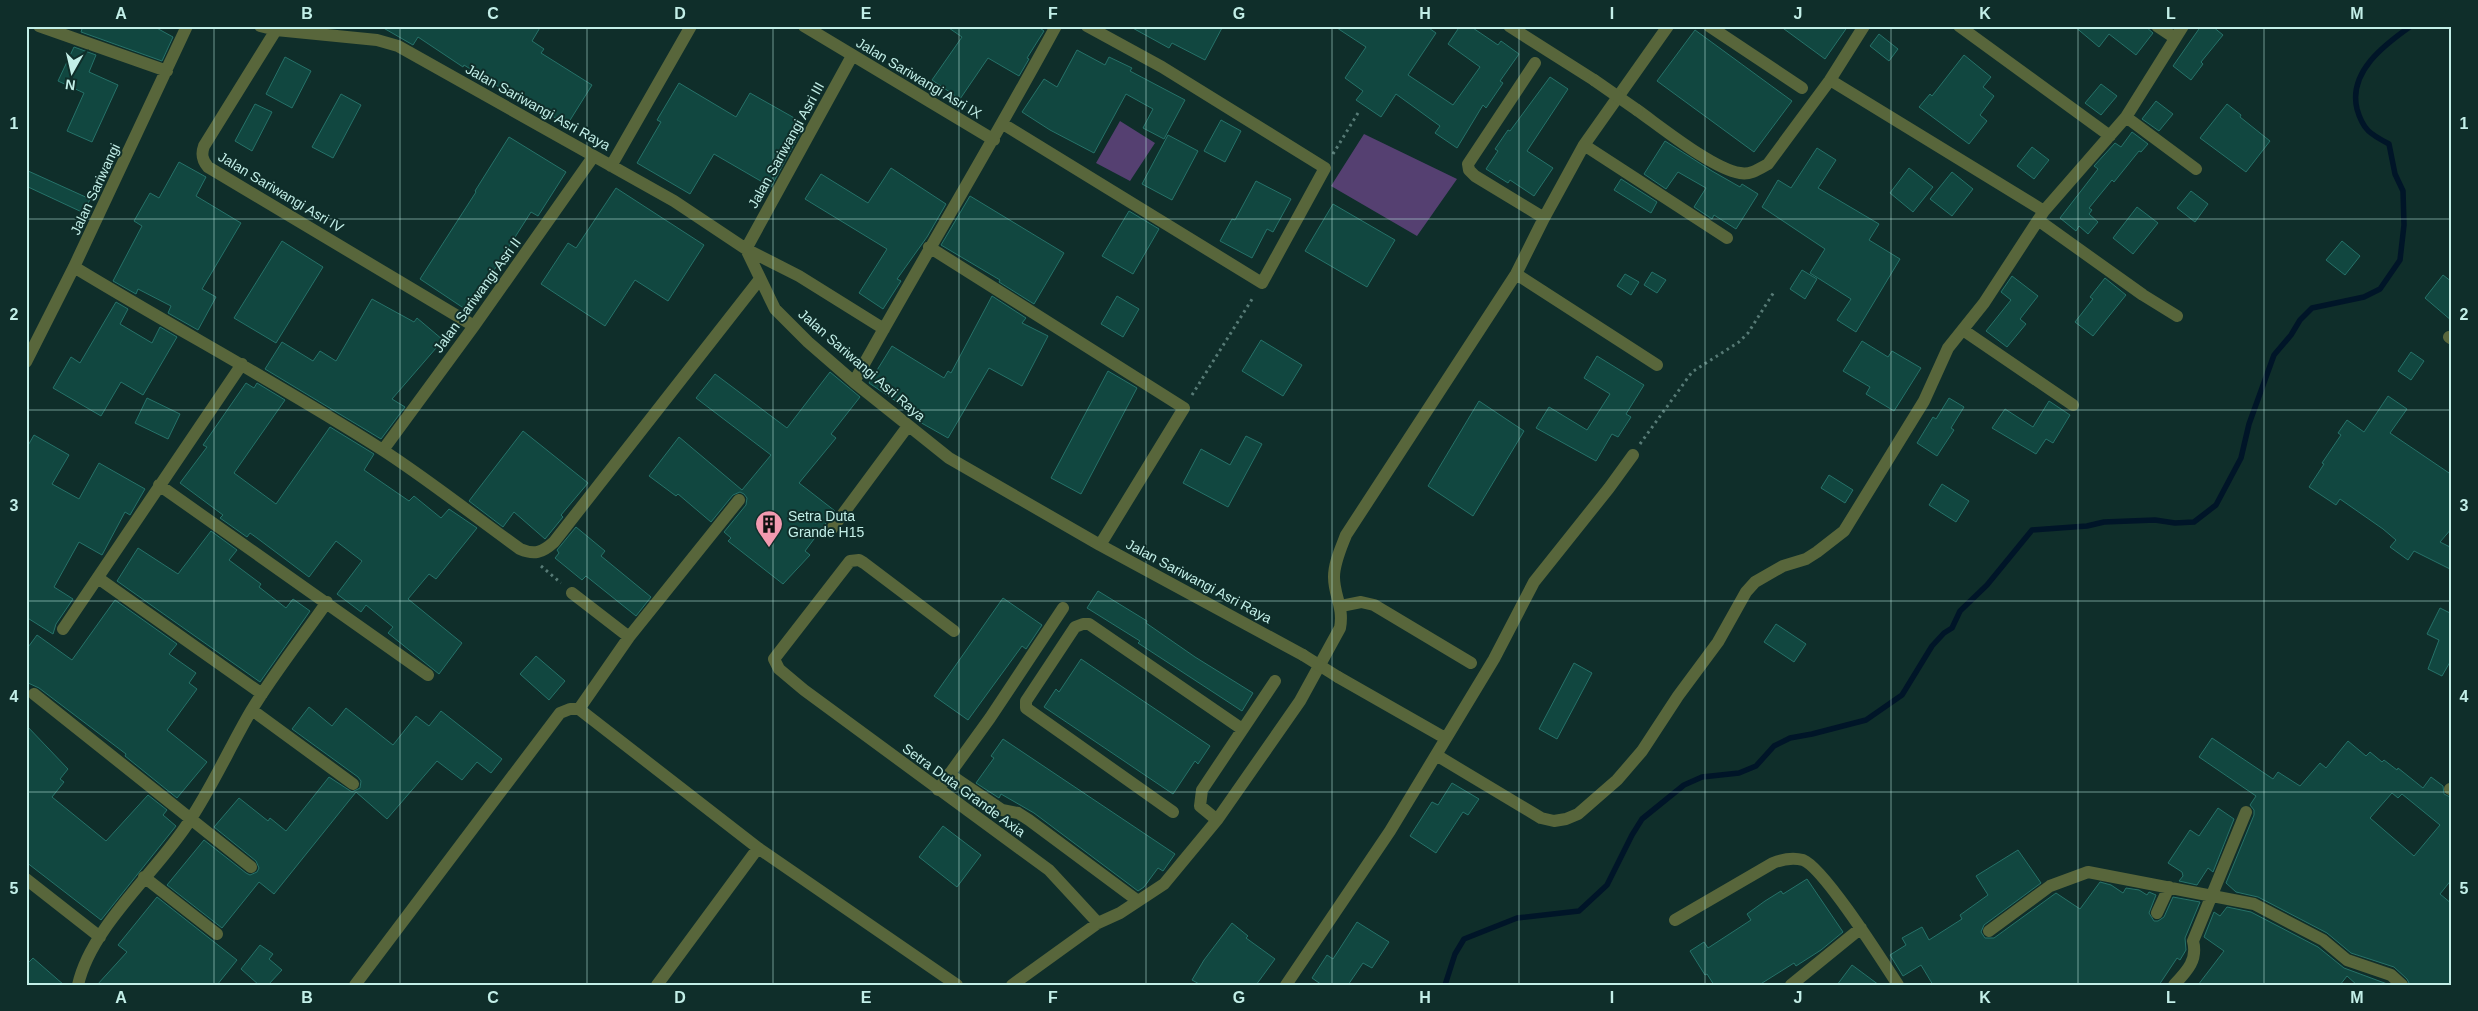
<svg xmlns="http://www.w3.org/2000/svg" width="2478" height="1011" viewBox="0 0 2478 1011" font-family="Arial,sans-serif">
	<rect width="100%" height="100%" fill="#0f2e2a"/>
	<path fill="#554071" d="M1120,121L1155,143L1130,181L1096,163Z
		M1364,134L1457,179L1417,236L1331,186Z"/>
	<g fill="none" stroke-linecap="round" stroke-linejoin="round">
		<path stroke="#001528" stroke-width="5.5" d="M1445,985L1455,954L1464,939L1517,918L1579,911L1607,885L1632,835L1642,819L1684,785L1702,777L1739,773L1756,766L1774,746L1790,738L1812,734L1866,720L1902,695L1932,646L1944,633L1952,628L1960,611L1987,585L2032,530L2087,526L2104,522L2155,520L2175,523L2194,522L2216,505L2241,458L2249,424L2274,355L2291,335L2300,320L2312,308L2364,297L2380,289L2400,260L2404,225L2403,191L2395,174L2389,144C2370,134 2363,130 2357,109C2348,72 2384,45 2411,26"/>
	</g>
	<path fill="#114740" stroke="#267269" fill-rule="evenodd" d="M77,26H153L173,37L162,61L81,32L82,29Z
		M380,26H541L532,41L544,49L541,53L592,85L567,125L515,93L513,96L464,65L463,67L418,37L413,45Z
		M946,26H1037L1044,31L1027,58L1029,59L1019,76L988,58L960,99L932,80L962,37Z
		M1129,26H1223L1205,60L1172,43L1169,48Z
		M1334,26H1426L1436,33L1408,75L1453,105L1480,67L1448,44L1460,26H1470L1498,45L1501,41L1519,54L1500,81L1503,83L1486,108L1483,105L1457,148L1435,133L1440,126L1396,94L1381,117L1356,100L1363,91L1345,78L1366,47Z
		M1780,26H1848L1825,59Z
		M2074,26H2145L2153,33L2136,55L2109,34L2099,47Z
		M2201,26H2212L2223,35L2201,62L2203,64L2191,80L2173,66Z
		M1695,30L1792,101L1754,152L1657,81Z
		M1879,34L1898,49L1889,61L1870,46Z
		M74,47L96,55L89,72L118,85L92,142L67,131L84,93L58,81Z
		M1077,50L1105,65L1109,57L1132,68L1130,71L1185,100L1164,139L1143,128L1153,109L1126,94L1094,153L1050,130L1022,112L1044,79L1057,87Z
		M1964,55L1991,77L1983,87L1994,96L1980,115L1987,121L1969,144L1919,107L1930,94L1932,96Z
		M285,57L311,71L292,108L266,94Z
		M1550,77L1568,89L1527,151L1553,168L1534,196L1510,180L1508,183L1486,169L1498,151L1495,149L1508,130L1510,131Z
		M679,83L736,117L750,93L805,124L771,187L714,154L690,194L637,163L661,122L657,120Z
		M2101,84L2117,96L2101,115L2085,103Z
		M341,94L361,105L333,158L312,147Z
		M2156,101L2173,114L2159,131L2142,119Z
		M255,104L272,112L252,151L235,141Z
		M2227,104L2241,115L2240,117L2270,141L2246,172L2200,138Z
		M1221,120L1241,131L1225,162L1204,151Z
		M2132,132L2148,144L2141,152L2139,151L2114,182L2112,180L2089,208L2092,210L2089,214L2098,222L2088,234L2079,226L2076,231L2060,218L2098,169L2094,166L2115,143L2121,147Z
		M1168,135L1198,151L1172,200L1142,184Z
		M509,137L566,172L538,216L531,212L468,311L420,279L476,192L475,191Z
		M1665,141L1712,171L1740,187L1742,184L1758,194L1736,229L1714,215L1712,219L1694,207L1706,188L1678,172L1666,189L1644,174Z
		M2032,147L2049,160L2034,179L2017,166Z
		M1817,148L1836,160L1818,188L1879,224L1869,240L1900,259L1856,332L1837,320L1851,299L1810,273L1825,249L1762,207L1778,180L1791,188Z
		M179,162L206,177L196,196L241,223L202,289L216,297L198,330L168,313L171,306L138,289L136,294L113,281L142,226L134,221L150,193L159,198Z
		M891,168L946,204L927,237L897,279L901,281L883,309L859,293L887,249L805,199L821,174L868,203Z
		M1909,168L1933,187L1913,212L1890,193Z
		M26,170L90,199L84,213L26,186Z
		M1952,172L1973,189L1952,216L1930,199Z
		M1621,179L1657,202L1651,213L1614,190Z
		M1256,181L1291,199L1273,232L1267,229L1252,258L1220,241L1232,219L1235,220Z
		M616,188L704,245L668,301L635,280L605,326L541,284L568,243L576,248Z
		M2191,191L2208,204L2195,222L2177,208Z
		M970,196L1064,253L1034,304L999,282L1000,280L941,245Z
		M1333,204L1395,240L1367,287L1305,251Z
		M2137,207L2158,223L2133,254L2113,238Z
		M1129,211L1159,229L1133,274L1102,256Z
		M282,241L323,267L276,343L234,318Z
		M2342,241L2360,256L2345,275L2326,260Z
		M1802,270L1817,279L1805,299L1790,289Z
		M1652,272L1666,280L1657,293L1644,285Z
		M1625,274L1639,282L1631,295L1617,286Z
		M2443,275L2452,282V321L2425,298Z
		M2012,276L2038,296L2020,319L2026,324L2007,347L1986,331L2011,300L2001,292Z
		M2105,278L2126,295L2093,336L2075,322L2093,299L2090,297Z
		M992,296L1026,318L1022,323L1048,336L1022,386L989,368L948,438L918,421L921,418L869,383L892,346L944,378L948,371L951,373Z
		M1117,296L1139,309L1123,337L1101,324Z
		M372,299L414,322L417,318L443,340L392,399L405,407L381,439L265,369L282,342L313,361L320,351L336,361Z
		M116,302L128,309L120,324L152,343L160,327L177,337L143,395L121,382L101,416L53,388L71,357L80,363Z
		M1261,340L1302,365L1283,396L1242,371Z
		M1862,341L1888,357L1892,351L1921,368L1894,411L1866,394L1870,387L1843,371Z
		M2411,352L2424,361L2411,380L2398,371Z
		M1597,356L1644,385L1626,414L1631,417L1618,437L1612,434L1596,461L1536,428L1549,407L1587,430L1610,394L1584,378Z
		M1108,371L1137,388L1081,494L1051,478Z
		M830,372L860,397L831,434L836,438L799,483L835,511L805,551L810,555L783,584L728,541L731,538L724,532L746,505L747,498L744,494L740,492L733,495L711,522L678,494L676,496L649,476L679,437L742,490L771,455L696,398L715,374L787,428Z
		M246,383L254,388L257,383L285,400L234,473L276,504L330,427L374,454L364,470L409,501L414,496L441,518L449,509L477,528L436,579L429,574L408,599L462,643L439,674L388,633L393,627L366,605L361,612L337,594L362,561L336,541L309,577L257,538L250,533L247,537L220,518L223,515L180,483L207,447L203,445Z
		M2388,396L2407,409L2390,433L2452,475V528L2440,542L2452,548V570L2414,551L2408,560L2390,547L2396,540L2383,529L2340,499L2336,505L2309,487L2324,464L2322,463L2341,435L2338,433L2347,420L2364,432Z
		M147,398L180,414L168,439L135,423Z
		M1949,398L1964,407L1951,428L1954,430L1937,456L1917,443L1933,417L1936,419Z
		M1479,401L1524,431L1473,516L1428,486Z
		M2049,401L2070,415L2053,443L2046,439L2036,454L1992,428L2005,409L2033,427Z
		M523,431L588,483L561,515L563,517L545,539L514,512L503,527L469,501Z
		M34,435L69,455L52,484L79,499L99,463L145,489L130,515L125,512L102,555L79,542L54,587L73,599L56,624L53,634L26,617V449Z
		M1246,436L1262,444L1228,507L1183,483L1201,449L1230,465Z
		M1829,475L1853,490L1845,503L1821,488Z
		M1942,484L1969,501L1956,522L1929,505Z
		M576,527L605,551L601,556L651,597L636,616L586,576L582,580L555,558L559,553L557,550Z
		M211,531L237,550L229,560L261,584L259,587L286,608L293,599L310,611L260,682L117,581L138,548L178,574Z
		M1098,591L1147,621L1146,623L1195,657L1253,693L1242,711L1138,643L1140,641L1087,608Z
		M1003,598L1042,625L1026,649L1022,646L968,720L934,696Z
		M115,600L177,644L169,654L196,673L189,683L197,689L167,730L207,762L177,798L125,756L126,754L39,688L26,682V650L37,635L72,660Z
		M2440,608L2452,614V663L2450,662L2442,676L2428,669L2439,640L2427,634Z
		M1776,624L1806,644L1794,662L1764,642Z
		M536,656L565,681L549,700L520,674Z
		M1081,659L1210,746L1198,764L1195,761L1173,794L1044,707L1056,689L1059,692Z
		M1574,663L1592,673L1557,739L1539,729Z
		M309,707L332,726L346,708L393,745L416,716L429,726L441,711L502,759L491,773L477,762L462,780L437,761L387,819L356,792L274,894L259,882L222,928L167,885L204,840L246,873L250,875L257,872L259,868L256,861L214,827L239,798L268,821L270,818L286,831L329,777L352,792L360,788L361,781L358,777L292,729Z
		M26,725L68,769L60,779L64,782L52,797L106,841L148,795L167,810L163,815L176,826L101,920L26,862Z
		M2212,738L2273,779L2278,772L2300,786L2320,763L2326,768L2348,741L2366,756L2370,752L2382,762L2384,760L2397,770L2398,768L2423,788L2431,777L2443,786L2444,794L2452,798V879L2440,894L2452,904V985H2410L2407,979L2394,967L2351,953L2327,933L2258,897L2236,892L2226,883L2254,815V810L2250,805L2256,796L2199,757ZM2392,793L2398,798L2402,794L2440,825L2414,856L2370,818Z
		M1003,739L1175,854L1163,871L1158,868L1144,887L1138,891L1034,813L1001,794L999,798L976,783L994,758L991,756Z
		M1452,783L1479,799L1468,815L1463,812L1436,853L1410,836L1432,802L1438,805Z
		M2218,808L2234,819L2213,872L2208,868L2197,885L2179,881L2183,876L2182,872L2168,863L2190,830L2199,836Z
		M943,826L981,855L957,887L919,857Z
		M2018,850L2041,883L1984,925L1981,932L1985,938H1994L2056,893L2080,909L2100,882L2111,885L2123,893L2126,888L2139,890L2147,895L2149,892L2156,895L2149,913L2154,921H2158L2164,917L2173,897L2200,902L2185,938L2186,950L2180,960L2177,958L2159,985H1933L1921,965L1903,976L1890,955L1906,945L1902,938L1922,927L1929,940L1962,919L1960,915L1988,895L1976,876Z
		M1807,879L1843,932L1821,950L1796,966L1794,963L1759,985H1714L1707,974L1705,975L1690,951L1704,942L1708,948L1751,920L1747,914L1765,901L1781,891L1783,894Z
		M157,897L237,960L217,985H97L127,952L118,945Z
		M2227,907L2251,912L2318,947L2344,968L2390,985H2357L2347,976L2340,985H2198L2224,951L2204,937L2214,912L2220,916Z
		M1357,922L1389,942L1372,968L1363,963L1348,985H1322L1312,978L1327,955L1333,959Z
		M1232,923L1248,936L1246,938L1275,959L1256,985H1201L1192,980L1204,960Z
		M260,945L273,954L269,959L282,970L268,985H259L241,969Z
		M33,958L64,985H26V965Z
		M1852,965L1879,985H1837Z"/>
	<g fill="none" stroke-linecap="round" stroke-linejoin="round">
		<path stroke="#577b76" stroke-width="3" stroke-dasharray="2.5 4" stroke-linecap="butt" d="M1333,154L1358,113
			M1192,395L1254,296
			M1640,444L1692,372L1739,342L1748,333L1774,292
			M541,566L561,583"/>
		<path stroke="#58663b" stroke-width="12" d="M39,26L167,71
			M260,26L276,30L377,40L398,46L674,201L746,249L775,309L808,342L854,382L949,458L1100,545L1303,655
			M804,26L994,140
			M1509,26L1594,80
			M1709,26L1802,88
			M1959,26L2110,136
			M2157,26L2175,38
			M276,30L204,146C201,154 202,160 208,167L474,326
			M852,56L746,249L799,276L884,329
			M1535,63L1468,164L1469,170L1475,176L1544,218
			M1830,80L2044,211
			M1637,110C1661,127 1713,169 1740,173C1751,175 1759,169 1768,164L1830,80L1864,26
			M2126,117L2196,169
			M1003,124L1262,283L1325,168L1162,67L1087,26
			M1584,145L1727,238
			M611,166L691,26
			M2038,220L2143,295L2177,316
			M929,247L1184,408L1100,545
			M74,267C176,329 281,385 381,449C429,480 474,516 520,549C534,555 542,553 554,542L760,279
			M1516,274L1657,365
			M1963,330L2073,405
			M2449,337L2452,339
			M26,362L74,267L187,26
			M854,382C920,263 991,146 1056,26
			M383,450L474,326L593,157
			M159,485L428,675
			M831,530L908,426
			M98,578L262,694
			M572,593L629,637
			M1341,606L1361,602L1374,605L1471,663
			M63,629L242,364
			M954,631L864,563L859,560L850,561L774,659L779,669L804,690L1049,870L1098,923
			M1338,677L1445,738
			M34,694L251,867
			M579,709L629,637L739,500
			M252,710L353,784
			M1436,755L1541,818L1554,821L1566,819L1578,814L1617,780L1642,751L1678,696L1718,642L1746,592L1755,582L1783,566L1806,559L1817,552L1844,531L1924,401L1948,348L1984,303L2044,211L2126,117L2183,26
			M949,774L1002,810L1018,813L1029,820L1138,901
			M2450,789L2452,790
			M938,790L990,718L1063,608
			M1173,812L1026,708V701L1075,627L1083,624H1089L1242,729
			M1217,820L1200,806L1202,790L1275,681
			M144,877L217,934
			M26,879L100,937
			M2157,913L2169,887
			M1675,920L1773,863C1783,859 1792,857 1803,860C1824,868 1883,962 1898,985
			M1989,931L2050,886L2088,872L2254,904L2323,940L2347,960L2391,975L2402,985
			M78,985C91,926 159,870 190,820C213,785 230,747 251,711C274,673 302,638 327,602
			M355,985L560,713L570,709H579L758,848L957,985
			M657,985L758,848
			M1012,985L1098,923L1120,913L1164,884L1217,820L1300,701L1340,628C1344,607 1334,596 1334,577C1334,563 1341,548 1346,535L1516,274L1544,218L1584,145L1668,26
			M1286,985L1390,831L1494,659L1534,582L1609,488L1633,455
			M1791,985L1861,928
			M2174,985C2187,971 2198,960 2193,941L2246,812"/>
		<path stroke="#58663b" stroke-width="12" d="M1594,80L1637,110
			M1303,655L1338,677"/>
	</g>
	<path fill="none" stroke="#c3efe8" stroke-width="1" stroke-opacity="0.55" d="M214,26V985M400,26V985M587,26V985M773,26V985M959,26V985M1146,26V985M1332,26V985M1519,26V985M1705,26V985M1891,26V985M2078,26V985M2264,26V985M26,219H2452M26,410H2452M26,601H2452M26,792H2452"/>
	<defs>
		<g id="building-pin" transform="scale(1.4375)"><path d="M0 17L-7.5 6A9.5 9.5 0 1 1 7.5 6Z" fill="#f29ab0" stroke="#0f2e2a"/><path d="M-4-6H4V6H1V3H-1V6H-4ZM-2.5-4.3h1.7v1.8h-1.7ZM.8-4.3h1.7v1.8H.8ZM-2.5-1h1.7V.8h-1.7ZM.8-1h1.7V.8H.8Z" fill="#111"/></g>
	</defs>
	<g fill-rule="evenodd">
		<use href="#building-pin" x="769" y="524"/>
	</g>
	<g text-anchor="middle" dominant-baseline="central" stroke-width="4" stroke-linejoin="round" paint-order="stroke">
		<g font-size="14" fill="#c3efe8" stroke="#0f2e2a">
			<text transform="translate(919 78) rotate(31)">Jalan Sariwangi Asri IX</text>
			<text transform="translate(538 107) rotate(29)">Jalan Sariwangi Asri Raya</text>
			<text transform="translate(786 145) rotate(-61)">Jalan Sariwangi Asri III</text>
			<text transform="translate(95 189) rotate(-65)">Jalan Sariwangi</text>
			<text transform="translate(281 192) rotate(31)">Jalan Sariwangi Asri IV</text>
			<text transform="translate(477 295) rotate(-54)">Jalan Sariwangi Asri II</text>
			<text transform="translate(862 365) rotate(41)">Jalan Sariwangi Asri Raya</text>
			<text transform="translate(1199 581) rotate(28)">Jalan Sariwangi Asri Raya</text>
			<text transform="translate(964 790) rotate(36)">Setra Duta Grande Axia</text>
		</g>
		<g font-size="14" fill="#c3efe8" stroke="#0f2e2a" text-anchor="start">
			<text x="788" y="516">Setra Duta<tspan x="788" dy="16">Grande H15</tspan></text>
		</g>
	</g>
	<rect width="2478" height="1011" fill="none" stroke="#0f2e2a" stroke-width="55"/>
	<g transform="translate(72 72) rotate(188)" stroke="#0f2e2a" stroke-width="4" paint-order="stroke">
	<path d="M0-4L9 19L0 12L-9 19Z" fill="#c3efe8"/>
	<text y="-8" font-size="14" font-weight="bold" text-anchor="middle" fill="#c3efe8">N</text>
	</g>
	<rect x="28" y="28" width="2422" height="956" fill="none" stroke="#c3efe8" stroke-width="2"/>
	<g font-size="16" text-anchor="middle" font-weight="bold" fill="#c3efe8">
		<text x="121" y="19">A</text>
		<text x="307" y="19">B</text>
		<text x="493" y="19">C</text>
		<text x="680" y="19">D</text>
		<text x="866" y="19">E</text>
		<text x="1053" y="19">F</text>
		<text x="1239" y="19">G</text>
		<text x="1425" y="19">H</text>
		<text x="1612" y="19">I</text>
		<text x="1798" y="19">J</text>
		<text x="1985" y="19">K</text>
		<text x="2171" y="19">L</text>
		<text x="2357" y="19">M</text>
		<text x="14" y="129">1</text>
		<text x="2464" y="129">1</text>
		<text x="14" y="320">2</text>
		<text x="2464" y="320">2</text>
		<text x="14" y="511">3</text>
		<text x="2464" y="511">3</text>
		<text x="14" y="702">4</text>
		<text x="2464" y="702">4</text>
		<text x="14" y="894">5</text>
		<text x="2464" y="894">5</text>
		<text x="121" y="1003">A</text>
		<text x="307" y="1003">B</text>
		<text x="493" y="1003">C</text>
		<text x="680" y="1003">D</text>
		<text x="866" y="1003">E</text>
		<text x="1053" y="1003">F</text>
		<text x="1239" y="1003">G</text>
		<text x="1425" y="1003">H</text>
		<text x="1612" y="1003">I</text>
		<text x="1798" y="1003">J</text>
		<text x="1985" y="1003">K</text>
		<text x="2171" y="1003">L</text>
		<text x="2357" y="1003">M</text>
	</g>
</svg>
